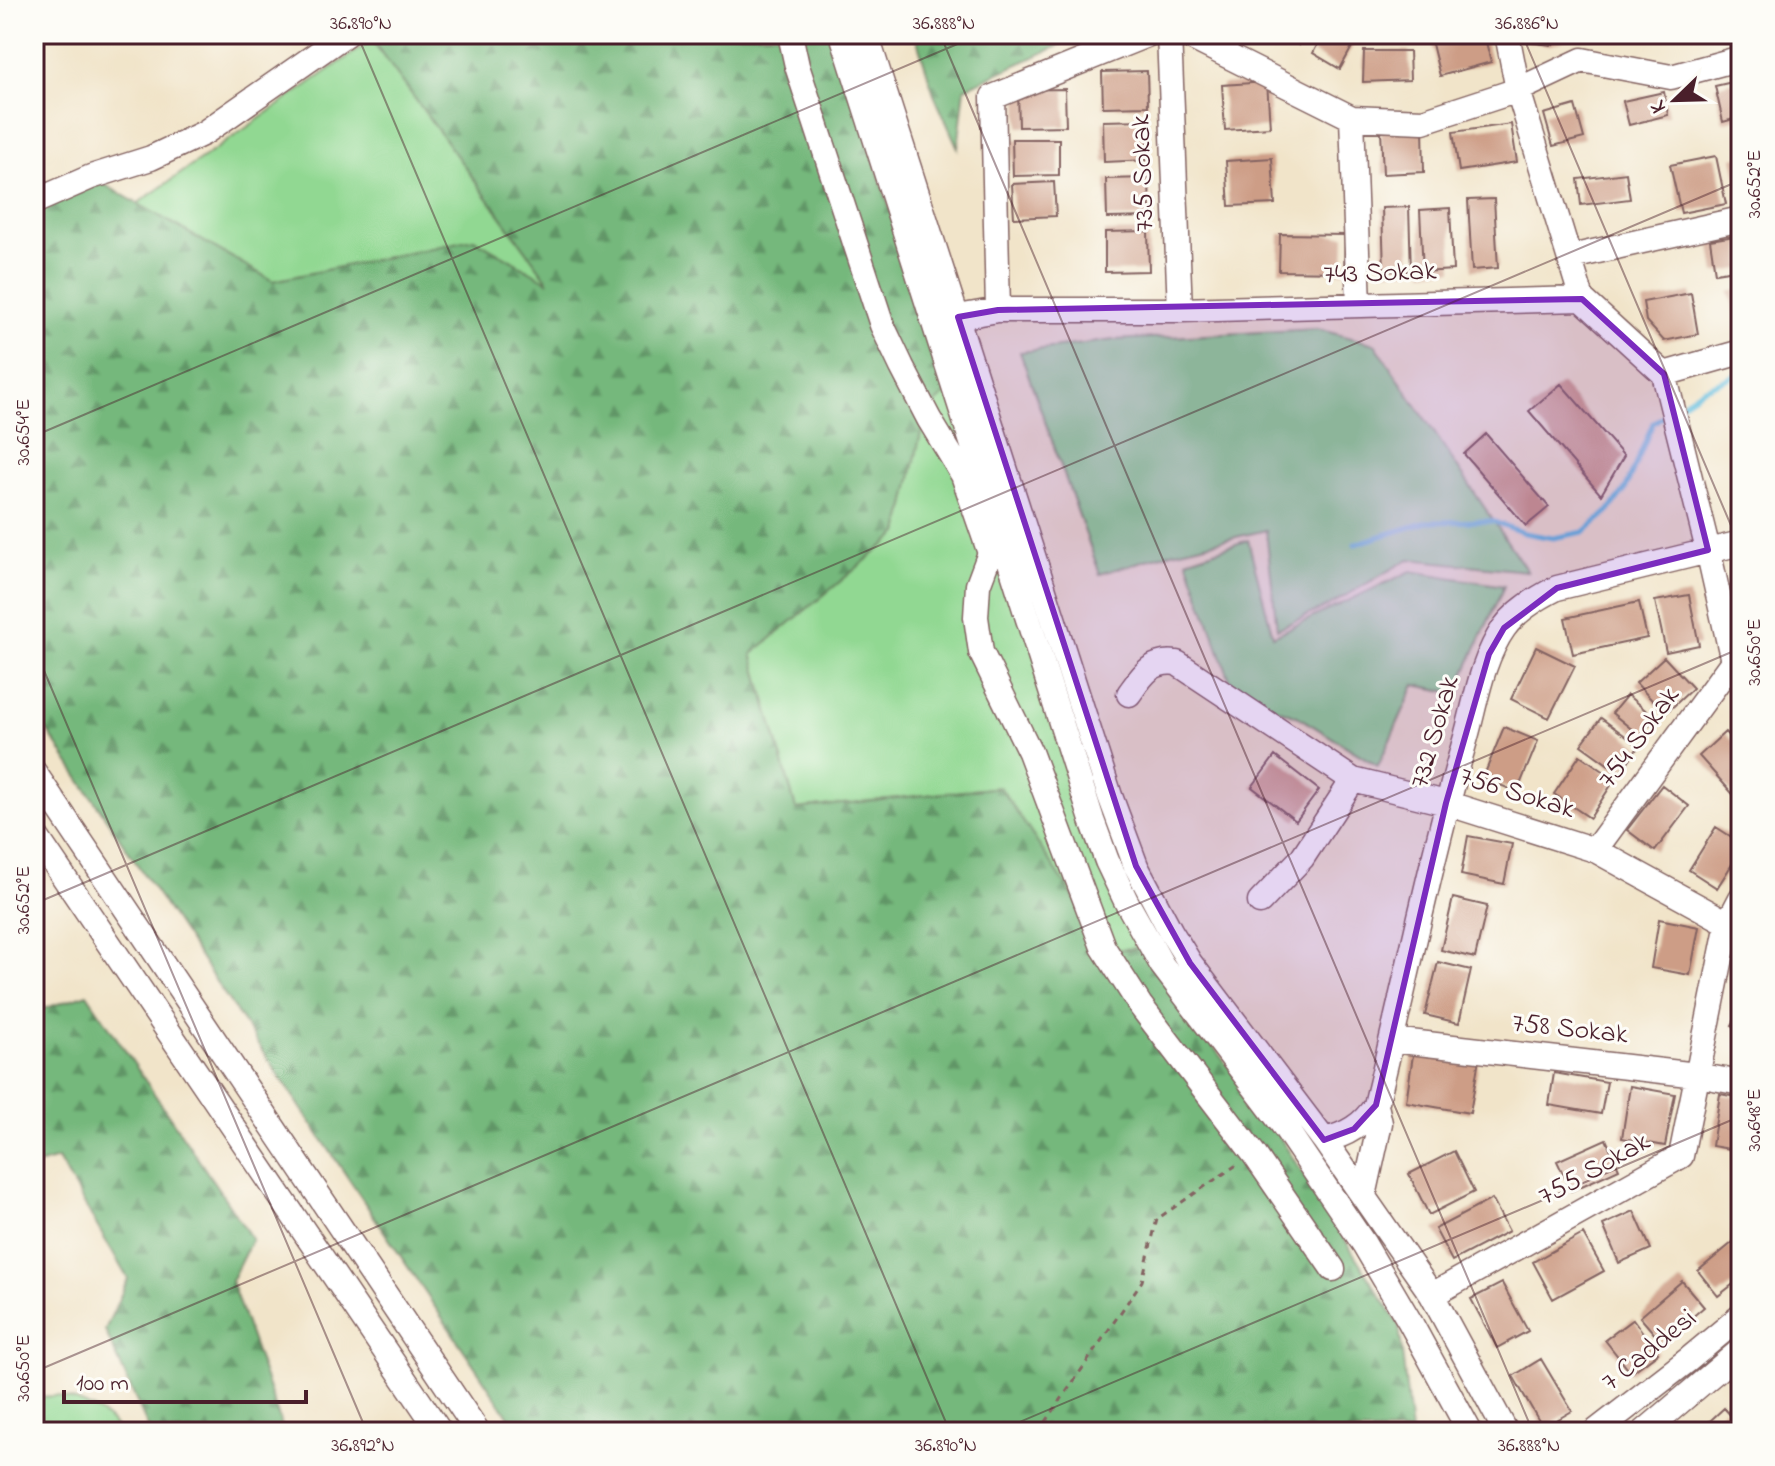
<svg xmlns="http://www.w3.org/2000/svg" width="1775" height="1466" viewBox="0 0 1775 1466" font-family="'Indie Flower',sans-serif">
	<defs>
		<pattern id="forest-firs" width="22" height="20" patternUnits="userSpaceOnUse" patternTransform="scale(2)"><rect width="22" height="20" fill="#74b87c"/><path d="M5 1l3.5 6h-7zM16 11l3.5 6h-7z" fill="#619566"/></pattern>
	</defs>
	<rect width="100%" height="100%" fill="#fdfcf7"/>
	<filter id="ink" filterUnits="userSpaceOnUse"><feTurbulence type="fractalNoise" baseFrequency=".0125" numOctaves="2"/><feDisplacementMap in="SourceGraphic" scale="16" xChannelSelector="R" yChannelSelector="G"/><feConvolveMatrix kernelMatrix="1 2 1 2 8 2 1 2 1" color-interpolation-filters="sRGB"/></filter>
	<filter id="wash" filterUnits="userSpaceOnUse"><feTurbulence type="fractalNoise" baseFrequency=".006" numOctaves="4" result="noise"/><feDisplacementMap in="SourceGraphic" scale="32" xChannelSelector="R" yChannelSelector="G"/><feGaussianBlur stdDeviation="1.8" result="paint"/><feColorMatrix in="noise" values="0 0 0 0 0 0 0 0 0 0 0 0 0 0 0 0 0 1.4 0 .05"/><feComposite in="paint" operator="in"/></filter>
	<g filter="url(#wash)">
		<rect width="100%" height="100%" fill="#f1e4c9"/>
		<path fill="#91d892" stroke="#6e7c5e" stroke-width="2" d="M372,40L551,284L474,239L273,281L137,204Z
			M1317,329L1375,344L1527,571L1409,559L1328,606L1277,629L1266,530L1172,552L1100,574L1020,352L1114,340Z
			M948,391L1141,948L1109,950L1000,787L796,809L752,654L899,533L925,414Z
			M1248,540L1273,636L1411,571L1504,586L1456,693L1415,685L1378,766L1297,716L1235,694L1187,560Z
			M58,1396C83,1402 104,1411 120,1432H34V1397Z"/>
		<path fill="url(#forest-firs)" stroke="#5f6c54" stroke-width="2" d="M378,34H834L948,391L925,414L899,533L752,654L796,809L1000,787L1109,950L1141,948L1279,1136L1399,1325L1411,1432H519L34,711V205L91,177L273,281L474,239L549,282L372,40Z
			M915,34H1077L1056,47L965,88L958,148L935,97Z
			M87,994L252,1239L231,1281L284,1432H150L105,1330L128,1279L58,1159L34,1166V1012Z"/>
		<g fill="none" stroke-linecap="round" stroke-linejoin="round">
			<path stroke="#5fbcdd" stroke-width="5" d="M1680,404L1703,389L1741,373
				M1355,544L1427,522L1492,521L1524,533L1553,538L1584,532L1606,514L1624,492L1653,423L1666,414"/>
		</g>
		<g id="blocks">
			<path fill="#cd9d86" d="M1280,34H1305L1299,45Z
				M1323,34H1359L1340,69L1313,53Z
				M1436,34H1484L1491,62L1440,76L1430,36Z
				M1528,34H1573L1572,38L1551,45L1528,42Z
				M1717,34H1741V44Z
				M1364,51H1409L1410,80L1363,82Z
				M1147,71L1148,106L1103,107L1102,72Z
				M1741,80V117L1723,122L1715,86Z
				M1267,82L1270,127L1225,130L1222,85Z
				M1065,89L1066,126L1019,127L1018,90Z
				M1664,92L1668,115L1629,125L1623,101Z
				M1575,105L1584,138L1553,146L1544,114Z
				M1147,120L1149,160L1104,162L1103,121Z
				M1511,124L1517,162L1459,171L1453,132Z
				M1423,129L1424,172L1383,174L1381,130Z
				M1012,139H1059V175L1013,176Z
				M1716,156L1726,204L1681,213L1670,165Z
				M1741,156V188H1740L1733,158Z
				M1272,158L1275,204L1229,206L1226,161Z
				M1626,173L1630,199L1581,205L1578,179Z
				M1149,178L1150,217L1107,218L1106,179Z
				M1054,182L1056,216L1014,218L1012,184Z
				M1494,199L1498,268L1472,270L1468,200Z
				M1409,207L1411,271H1384L1382,208Z
				M1450,208L1453,270L1423,272L1420,210Z
				M1148,231L1149,271L1105,272V232Z
				M1280,234L1345,235L1344,272L1279,271Z
				M1741,235V269L1715,273L1710,240Z
				M1741,289V320L1737,321L1729,292Z
				M1691,293L1698,334L1664,341L1646,321L1643,302Z
				M1561,384L1624,456L1601,495L1529,411Z
				M1486,434L1549,507L1526,526L1464,454Z
				M1689,595L1699,645L1666,652L1655,601Z
				M1639,602L1647,638L1573,654L1565,618Z
				M1536,647L1575,666L1549,718L1511,699Z
				M1664,657L1693,688L1665,714L1636,683Z
				M1627,695L1655,718L1640,736L1612,713Z
				M1601,718L1639,746L1620,773L1581,745Z
				M1504,727L1538,741L1517,792L1483,778Z
				M1725,732L1741,750V799L1739,801L1699,756Z
				M1580,755L1615,779L1590,818L1554,794Z
				M1275,756L1319,790L1296,821L1252,787Z
				M1662,785L1689,806L1655,851L1627,830Z
				M1716,827L1741,843V850L1717,888L1689,870Z
				M1468,836L1512,844L1504,884L1461,875Z
				M1453,898L1487,906L1475,958L1441,950Z
				M1659,919L1699,927L1690,975L1651,968Z
				M1438,962L1471,970L1459,1023L1425,1015Z
				M1741,1009V1030L1732,1025Z
				M1414,1048L1479,1059L1470,1113L1406,1102Z
				M1554,1073L1607,1082L1601,1114L1549,1105Z
				M1630,1086L1675,1094L1665,1146L1622,1138Z
				M1720,1094L1741,1098V1151L1712,1146Z
				M1606,1139L1619,1169L1571,1191L1557,1161Z
				M1454,1151L1474,1192L1429,1215L1409,1174Z
				M1492,1199L1509,1231L1452,1261L1435,1229Z
				M1634,1211L1651,1249L1619,1263L1603,1225Z
				M1583,1234L1604,1271L1553,1299L1533,1262Z
				M1732,1243L1741,1254V1278L1718,1296L1698,1271Z
				M1682,1281L1704,1307L1662,1343L1640,1317Z
				M1502,1283L1528,1331L1497,1348L1471,1299Z
				M1633,1319L1658,1353L1631,1373L1605,1340Z
				M1541,1359L1572,1411L1543,1428L1513,1376Z
				M1724,1408L1741,1427V1432H1698Z"/>
		</g>
	</g>
	<g filter="url(#ink)">
		<use href="#blocks" fill-opacity="0" stroke="#846462" stroke-width="2"/>
		<g fill="none" stroke-linecap="round" stroke-linejoin="round">
			<g stroke="#846462" stroke-width="27">
				<path id="minor" d="M790,34L797,66L882,325L902,367L929,419L963,475L990,553L978,585L976,617L981,652L1030,752L1103,947L1140,1005L1254,1154L1333,1269
					M842,34L1092,820L1107,861L1126,901L1162,965L1286,1129L1364,1244L1410,1322L1470,1432
					M866,34L1110,796L1136,866L1171,932L1190,963L1324,1140L1432,1295L1506,1432
					M1169,34L1180,310
					M1184,34L1352,118L1423,121L1518,90L1582,60L1671,77L1741,58
					M1507,34L1518,90L1582,299L1664,374L1708,550L1733,661L1741,666
					M1352,118L1359,305
					M34,202L91,177L151,158L204,133L346,34
					M1571,257L1741,219
					M998,310L993,97L1149,34
					M958,317L998,310H1180L1582,299
					M1664,374L1741,352
					M1129,694C1142,676 1151,659 1177,663L1353,780L1446,803L1595,850L1728,923
					M34,772L478,1432
					M34,833L440,1432
					M1595,850L1733,661
					M1260,902L1302,858L1353,780
					M1392,1040L1697,1075L1741,1083
					M1324,1140C1347,1135 1363,1125 1376,1105C1406,982 1431,858 1466,737C1476,701 1482,659 1504,628C1517,610 1537,598 1557,588L1741,543
					M1364,1196L1380,1123L1376,1105
					M1432,1295L1681,1156L1728,923L1741,898
					M1595,1432L1688,1360L1741,1316
					M1644,1432L1741,1350"/>
			</g>
			<path stroke="#846462" stroke-width="3" stroke-dasharray="6 6" stroke-linecap="butt" d="M1039,1432L1142,1281L1157,1219L1238,1164"/>
			<use href="#minor" stroke="#fff" stroke-width="24"/>
		</g>
	</g>
	<path fill="#7b2cbf" fill-opacity="0.2" stroke="#7b2cbf" stroke-width="6" stroke-linejoin="round" d="M1582,299L1664,374L1708,550L1557,588L1504,628L1489,654L1446,803L1376,1105L1354,1129L1324,1140L1190,963L1136,866L958,317L998,310Z"/>
	<path fill="none" stroke="#4a1f2b" stroke-width="2" stroke-opacity="0.45" d="M357,34L950,1432M940,34L1533,1432M1522,34L1741,549M34,436L981,34M34,647L367,1432M34,904L1741,180M34,1372L1741,648M996,1432L1741,1116"/>
	<g text-anchor="middle" dominant-baseline="central" stroke-width="6" stroke-linejoin="round" paint-order="stroke">
		<g font-size="28" fill="#4a1f2b" stroke="#fdfcf7">
			<text transform="translate(1144 173) rotate(-92)">735 Sokak</text>
			<text transform="translate(1380 274) rotate(-2)">743 Sokak</text>
			<text transform="translate(1436 732) rotate(-74)">732 Sokak</text>
			<text transform="translate(1640 738) rotate(-54)">754 Sokak</text>
			<text transform="translate(1517 794) rotate(17)">756 Sokak</text>
			<text transform="translate(1570 1030) rotate(6)">758 Sokak</text>
			<text transform="translate(1595 1170) rotate(-29)">755 Sokak</text>
			<text transform="translate(1650 1351) rotate(-39)">7 Caddesi</text>
		</g>
	</g>
	<rect width="1775" height="1466" fill="none" stroke="#fdfcf7" stroke-width="88"/>
	<g transform="translate(1675 100) rotate(247)" stroke="#fdfcf7" stroke-width="6" paint-order="stroke">
	<path d="M0-6L14 30L0 20L-14 30Z" fill="#4a1f2b"/>
	<text y="-12" font-size="22" font-weight="bold" text-anchor="middle" fill="#4a1f2b">K</text>
	</g>
	<path d="M64 1390v12h242v-12" fill="none" stroke="#4a1f2b" stroke-width="4"/>
	<text x="76" y="1390" font-size="24" fill="#4a1f2b" stroke="#fdfcf7" stroke-width="6" paint-order="stroke">100 m</text>
	<rect x="44" y="44" width="1687" height="1378" fill="none" stroke="#4a1f2b" stroke-width="3"/>
	<g font-size="20" text-anchor="middle" fill="#4a1f2b">
		<text x="361" y="29">36.890°N</text>
		<text x="944" y="29">36.888°N</text>
		<text x="1527" y="29">36.886°N</text>
		<text transform="translate(1753 184) rotate(-90)" y="7">30.652°E</text>
		<text transform="translate(22 432) rotate(-90)" y="7">30.654°E</text>
		<text transform="translate(1753 652) rotate(-90)" y="7">30.650°E</text>
		<text transform="translate(22 900) rotate(-90)" y="7">30.652°E</text>
		<text transform="translate(1753 1120) rotate(-90)" y="7">30.648°E</text>
		<text transform="translate(22 1368) rotate(-90)" y="7">30.650°E</text>
		<text x="363" y="1451">36.892°N</text>
		<text x="946" y="1451">36.890°N</text>
		<text x="1529" y="1451">36.888°N</text>
	</g>
</svg>
